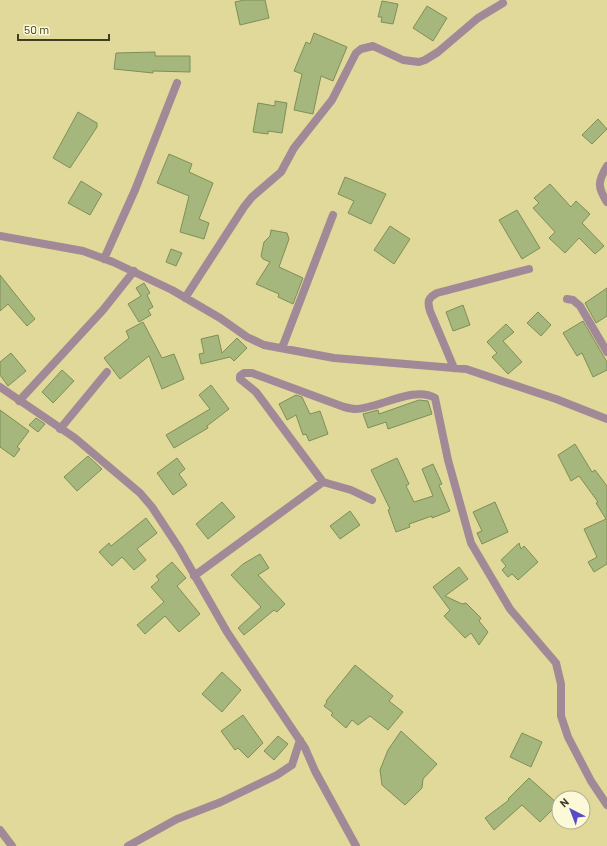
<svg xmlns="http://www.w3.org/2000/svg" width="607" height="846" viewBox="0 0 607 846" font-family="Barlow,sans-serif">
	<rect width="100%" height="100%" fill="#e0d99a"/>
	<path fill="#a5b77c" stroke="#7e8f56" d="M244,0H265L269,18L240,25L235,2Z
		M382,1L398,4L393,24L381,22L382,17H378Z
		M427,6L447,18L433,41L413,28Z
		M314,33L347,47L333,81L321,76L313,114L294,110L302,74L294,71L306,42L310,44Z
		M155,52V56H190V72L153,71V73L114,69L116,53Z
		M275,101L287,103L282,133L268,131V134L253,132L258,103L275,106Z
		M78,112L97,123V127L70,168L53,158Z
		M598,119L607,129L592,144L582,135Z
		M169,154L192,164L189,172L213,183L199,219L209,223L204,239L180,232L189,196L157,183Z
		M345,177L386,194L371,224L348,213L354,201L338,194Z
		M81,181L102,194L90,215L68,203Z
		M550,184L571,207L576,201L590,214L582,223L604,246L595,254L579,238L565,253L549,238L555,232L533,208L539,203L534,198Z
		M517,210L540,248L522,259L499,220Z
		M390,226L410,239L394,264L374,250Z
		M271,230L287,233L289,239L279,267L303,278L293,304L278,297L279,294L256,284L270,262L263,259L261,256L264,242L270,236Z
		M171,249L182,253L176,266L166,262Z
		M0,275L35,319L27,326L8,304L0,311Z
		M144,283L150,293L147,295L153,307L148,310L151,315L139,322L128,304L141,296L136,288Z
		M607,288V316L596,323L585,303Z
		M463,305L470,325L453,331L446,312Z
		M538,312L551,325L541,336L527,323Z
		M583,321L607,362V370L593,377L582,353L577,356L563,333Z
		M143,322L162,358L174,354L184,379L162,389L149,356L120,379L104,358L129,338L126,331Z
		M506,324L514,332L503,341L522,362L508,374L492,357L497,353L487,342Z
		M218,335L222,353L237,338L247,348L234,361L230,357L201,364L199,354L204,353L201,339Z
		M11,353L26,371L8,386L0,375V362Z
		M62,370L74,381L53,403L42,392Z
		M211,385L229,409L207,426L208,428L174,448L166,435L210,409L199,395Z
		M296,395L302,397L310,414L320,411L328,434L309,441L306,434L303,435L296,415L287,420L279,404Z
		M419,400L428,401L432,414L388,429L386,422L368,428L363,414L378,410L379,414Z
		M0,410L29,431L17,447L20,449L14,457L0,447Z
		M36,418L45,424L38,432L29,425Z
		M575,444L592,472L595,470L607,486V564L594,572L588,562L597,557L584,529L606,519L596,503L598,502L579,476L571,481L558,455Z
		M88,456L102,469L77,491L64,477Z
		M177,458L185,469L179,474L187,485L173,495L157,473Z
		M397,458L409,484L406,486L414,502L433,496L422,469L433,464L442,484L439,485L450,511L432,518V516L409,524L410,527L396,532L388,510L390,509L371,470Z
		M222,502L235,517L208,539L196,524Z
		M495,502L508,532L482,544L477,533L482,531L473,512Z
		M350,511L360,525L340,539L330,526Z
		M146,518L157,533L137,549L146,560L134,570L122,557L112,566L99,552L109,543L111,546Z
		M519,543L521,549L524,546L538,562L518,580L512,574L508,577L502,570L506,566L501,560Z
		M260,554L269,568L258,575L285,604L277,612L274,610L244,635L238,628L261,607L231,575L243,564Z
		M172,562L186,578L177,586L200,614L179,632L165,616L145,634L137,625L164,602L151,587L159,580L156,576Z
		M459,567L468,579L445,596L462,604L466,603L481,618L479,621L488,632L479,645L471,633L465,638L444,616L450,610L433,587Z
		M355,665L393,696L389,701L403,712L388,730L370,716L358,725L352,720L346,728L331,715L333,713L324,706L327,702L326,701Z
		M222,672L241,690L222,712L202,694Z
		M243,715L263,743L248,758L238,748L235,750L221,731Z
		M401,731L437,764L423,779L422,788L405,805L382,785L380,770L388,750Z
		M522,733L542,742L531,767L510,757Z
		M278,736L288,744L274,760L264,751Z
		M529,778L558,804L540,822L522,805L494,830L485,818L509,800L508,799Z"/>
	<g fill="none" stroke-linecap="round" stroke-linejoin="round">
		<path stroke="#a28998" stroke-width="8" d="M607,166C598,181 597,187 607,202
			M0,236L83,251L113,262L172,290L220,318L247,337L264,345L334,358L466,369L556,399L607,419
			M104,259L135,190L177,83
			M185,298L244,207L252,197L281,172L294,148L332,100L356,53L361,49L373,46L403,60L419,62L425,60L438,52L478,18L503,3
			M567,299L573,300L580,306L607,352
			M282,348L333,215
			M454,368L430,311C427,301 428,298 437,293L529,269
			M0,387L75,438L140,493L152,507L179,548L227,632L305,748L315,771L356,846
			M19,401L103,310L134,271
			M60,429L107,372
			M372,500L351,490L323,482L256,392L240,379V376L244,373H252L344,407C348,408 352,409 356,409C378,409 414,385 435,398L448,460L471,543L510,609L556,663L561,684V716L568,737L591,781L607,805
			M194,576L323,482
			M0,830L12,846
			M128,846L177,819L221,802L277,775L292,765L300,740"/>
	</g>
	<g transform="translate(571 810) rotate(318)"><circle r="19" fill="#fcf9d9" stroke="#b1ae90"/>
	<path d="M0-3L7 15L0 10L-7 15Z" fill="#584cc4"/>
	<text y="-6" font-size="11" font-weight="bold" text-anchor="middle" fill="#403d23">N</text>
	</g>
	<path d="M18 34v6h91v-6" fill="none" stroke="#403d23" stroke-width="2"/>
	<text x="24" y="34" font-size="12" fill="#403d23" stroke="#fcf9d9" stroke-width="3" paint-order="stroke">50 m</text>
</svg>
